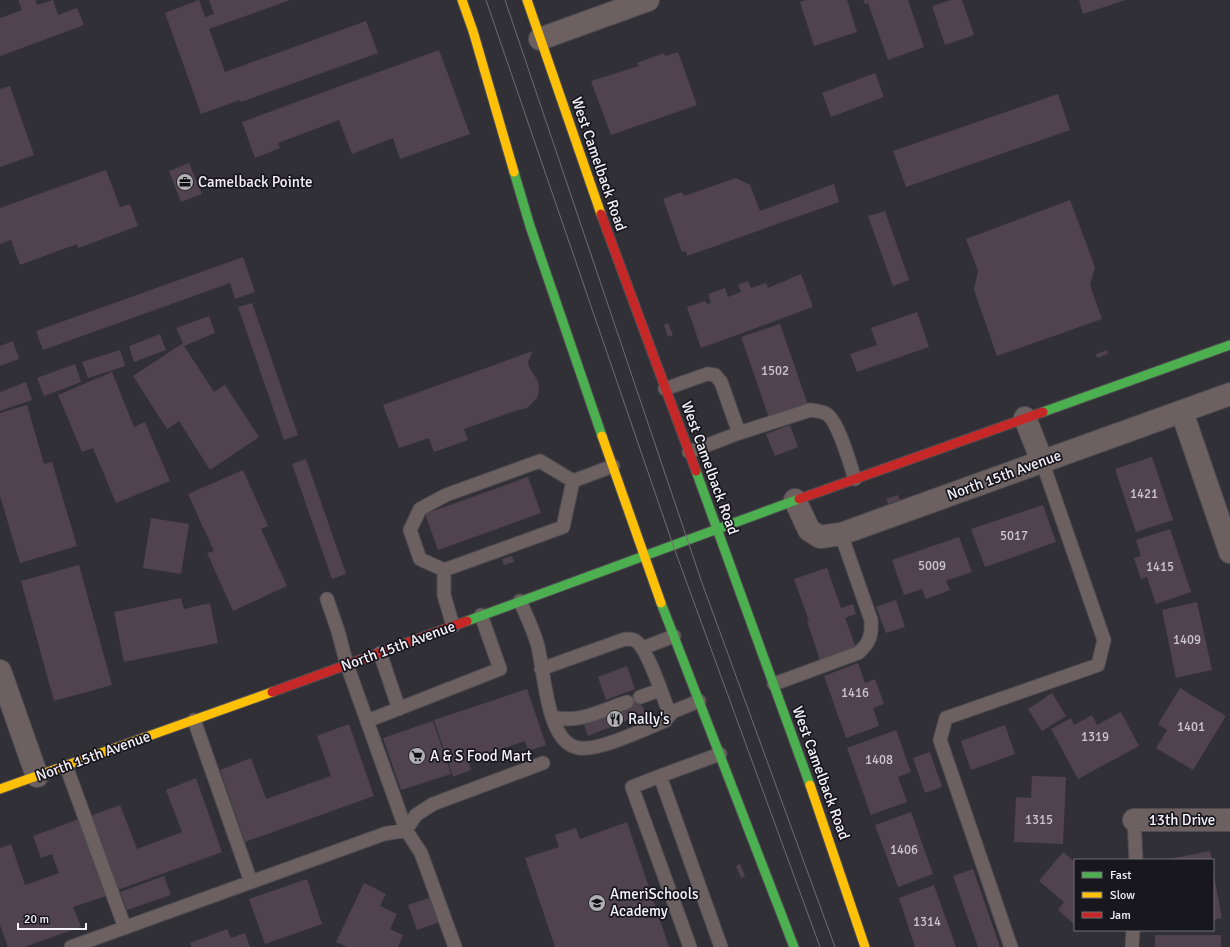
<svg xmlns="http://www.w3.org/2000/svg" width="1230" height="947" viewBox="0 0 1230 947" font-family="Signika,sans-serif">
	<rect width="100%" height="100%" fill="#323037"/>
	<path fill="#50434d" d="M18,0H35L37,5L53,0L58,15L77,8L84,25L0,56V18L22,10Z
		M199,0L205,17L214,14L209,0H290L209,29L225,72L366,21L378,53L241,102L240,100L201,114L165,13Z
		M806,0H847L857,32L814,46L800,2Z
		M863,0H908L924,47L888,60L868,3L865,4Z
		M951,0H962L974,35L945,45L932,6Z
		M1079,0H1125L1083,14Z
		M439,50L470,134L400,159L393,138L352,154L339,120L278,143L280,148L255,158L242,122Z
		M678,52L697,105L611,135L591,81L639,66L637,63L664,53L665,56Z
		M875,73L884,97L831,117L822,93Z
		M10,86L34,155L0,167V89Z
		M1058,94L1070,130L906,187L893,151Z
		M189,163L202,194L181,202L169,171Z
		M106,170L120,207L130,204L138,226L78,248L77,244L20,265L11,240L0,244V208Z
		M736,178L750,185L760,211L834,184L839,202L687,256L686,251L682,252L663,199L682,192L684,196Z
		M1070,200L1095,267L1090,285L1102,319L997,356L974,290L978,271L966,239Z
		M885,211L909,280L893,286L868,216Z
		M243,257L255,292L235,299L230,283L43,350L36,331Z
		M801,274L813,307L701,348L687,307L705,301L707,304L711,303L708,294L725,288L728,297L741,292L738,285L748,281L751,288L766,283L768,288Z
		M252,303L298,435L284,440L238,307Z
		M917,312L929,347L857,372L850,354L877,345L871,328Z
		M209,316L215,333L184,346L214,392L225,385L259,437L210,470L179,421L167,429L133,376L183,343L176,328Z
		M668,323L673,335L668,337L664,325Z
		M780,324L808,405L769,418L741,337Z
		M160,334L166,350L134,362L129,346Z
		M13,341L19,359L0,366V346Z
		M120,350L125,366L88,378L82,362Z
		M1107,350L1108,354L1097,358L1096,354Z
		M533,351L528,362L529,367L538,381L539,392L537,398L527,408L518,410L464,429L468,440L434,452L429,438L399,448L383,405Z
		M75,364L81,382L44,396L37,378Z
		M112,372L134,427L145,422L170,481L116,503L93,448L82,452L58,395Z
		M26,382L32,400L0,411V392Z
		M27,405L44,464L52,462L77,546L20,563L0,496V413Z
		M790,425L798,447L775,456L766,434Z
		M1152,457L1173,520L1136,532L1115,469Z
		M306,459L346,574L332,579L292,464Z
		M243,470L268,526L261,529L287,586L233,611L207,553L214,551L188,494Z
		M528,477L541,513L438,550L425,514Z
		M898,495L900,500L888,504L886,499Z
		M1043,505L1056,542L985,567L971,529Z
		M151,518L189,524L181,574L143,568Z
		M1170,529L1191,592L1156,604L1147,577L1141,579L1134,558L1141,556L1136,540Z
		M959,537L972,572L946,581L950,590L926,599L922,589L904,595L892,560Z
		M512,556L514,562L504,565L502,559Z
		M79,565L112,685L54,701L21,581Z
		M827,568L841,608L853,604L856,614L845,618L856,648L820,660L807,621H809L794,579Z
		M181,598L184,609L210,603L218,643L124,662L114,612Z
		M896,600L905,627L886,633L876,607Z
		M1197,602L1212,670L1176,678L1162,610Z
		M858,663L865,683L875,679L884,704L873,708L879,726L846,738L824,676Z
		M627,666L635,689L606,700L598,677Z
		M1180,688L1226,716L1193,770L1156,748L1167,730L1158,724Z
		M527,689L546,745L528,751L525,741L468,760L471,770L453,777L434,720Z
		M1052,693L1066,716L1042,731L1028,709Z
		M638,701L644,709V720L635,723L633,718L588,736L584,724L630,707L629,704Z
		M1121,712L1139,746L1078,779L1051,729L1071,718L1074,725L1092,715L1097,725Z
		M433,721L451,774L401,790L383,738Z
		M349,724L374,796L245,842L220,770L251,758L266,799L331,776L317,736Z
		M1005,725L1015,754L971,770L961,741Z
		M896,730L911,772L898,777L907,802L871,815L847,748Z
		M930,752L942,787L925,793L913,758Z
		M1032,776L1066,777L1063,844L1014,842L1016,797L1031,798Z
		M196,778L222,852L118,890L90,816L120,805L137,849L182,832L166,790Z
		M911,812L933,874L898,887L875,825Z
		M79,819L106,896L73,907L81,927L24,947H8L0,925V848L11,844L25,885L59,873L52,854L41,858L33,836Z
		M627,822L669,947H555L525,858L559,847L555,835L576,828L580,839Z
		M1210,851L1212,860H1174V858Z
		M1063,852L1075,862V925L1058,910L1064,902L1039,881Z
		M740,864L745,876L741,878L736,866Z
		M973,869L1000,947H978L953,876Z
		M1213,871L1222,918L1213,920Z
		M164,876L171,895L127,910L120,892Z
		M307,879L322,924L265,944L249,899Z
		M364,883L386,894L380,906L397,914L390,929L403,935L398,947H347L336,942Z
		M934,885L956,947H915L899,898Z
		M432,897L440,922L417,930L408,905Z
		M227,929L231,938L245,933L250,947H192L190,943Z
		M1155,935H1221V947H1155Z"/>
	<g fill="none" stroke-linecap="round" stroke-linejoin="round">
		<g stroke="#4e4c52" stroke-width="15">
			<path id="lane" d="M665,389L707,374L715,375L721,382L739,433L689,452
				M739,433L810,410C816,411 823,411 828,415C839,424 850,464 855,479
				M540,461L573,481L563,527L444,570L420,559L410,530L420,509L446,495Z
				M573,481L613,466
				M444,570V595L453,626
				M327,599L338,631L347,665L406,830L421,853L455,947
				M520,601C526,615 533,629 537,643C545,669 545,743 579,748C600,751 644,729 665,721L672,712L699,701
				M643,648L674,636
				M380,653L399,709
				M541,669L625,639C628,639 632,639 634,640C647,645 664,700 670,715
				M774,684L858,653C870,643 872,635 871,620L841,534
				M640,697L660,690
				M553,717C578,724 603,710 627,702
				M194,720L251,882
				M367,721L500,669L481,615
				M720,754L660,776L721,947
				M66,766L125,928
				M660,776L632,787L690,947
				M1134,820L1136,860
				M71,947L384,834L406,830L416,815L433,804L543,763
				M1011,947L940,740L946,718L1098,665L1104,640L1042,461
				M1132,947L1133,930"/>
		</g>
		<g stroke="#4e4c52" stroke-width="24">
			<path id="street" d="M540,39L648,0
				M1182,412L1230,552
				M1025,418L1042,461
				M795,500L809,530L820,537L841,534L1230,394
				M0,671L37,776
				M1134,820H1230"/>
		</g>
		<g stroke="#4e4c52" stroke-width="11">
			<path id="fast" d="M514,172L530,226L602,436
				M1043,412L1230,345
				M696,471L810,785
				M661,603L794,947
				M467,621L799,499"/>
		</g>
		<g stroke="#4e4c52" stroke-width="11">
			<path id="slow" d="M462,0L473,31L514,172
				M527,0L601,214
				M602,436L661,603
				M810,785L865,947
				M0,789L272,692"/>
		</g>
		<g stroke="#4e4c52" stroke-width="11">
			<path id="jam" d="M601,214L696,471
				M799,499L1043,412
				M272,692L467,621"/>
		</g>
		<use href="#lane" stroke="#6c6160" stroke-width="13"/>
		<use href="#street" stroke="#6c6160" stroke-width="22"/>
		<use href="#fast" stroke="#4caf50" stroke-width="9"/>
		<use href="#slow" stroke="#ffc107" stroke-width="9"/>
		<use href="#jam" stroke="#c62828" stroke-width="9"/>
		<path stroke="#716b6d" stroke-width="1" d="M486,0L673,545L820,947
			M505,0L702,583L835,947"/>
	</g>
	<defs>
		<g id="office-disc" transform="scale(0.9)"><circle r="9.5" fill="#b1aeb6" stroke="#18171d"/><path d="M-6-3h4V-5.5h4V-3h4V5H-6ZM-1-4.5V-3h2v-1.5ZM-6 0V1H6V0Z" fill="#111"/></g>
		<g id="restaurant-disc" transform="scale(0.9)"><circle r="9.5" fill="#b1aeb6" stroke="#18171d"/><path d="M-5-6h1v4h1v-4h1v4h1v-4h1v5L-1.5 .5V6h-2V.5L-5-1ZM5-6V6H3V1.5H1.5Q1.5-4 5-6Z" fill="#111"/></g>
		<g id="supermarket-disc" transform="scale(0.9)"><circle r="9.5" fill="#b1aeb6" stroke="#18171d"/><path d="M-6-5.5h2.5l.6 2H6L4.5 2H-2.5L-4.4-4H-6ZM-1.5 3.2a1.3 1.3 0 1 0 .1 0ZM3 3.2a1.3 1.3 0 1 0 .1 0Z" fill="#111"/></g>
		<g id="school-disc" transform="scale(0.9)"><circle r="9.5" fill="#b1aeb6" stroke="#18171d"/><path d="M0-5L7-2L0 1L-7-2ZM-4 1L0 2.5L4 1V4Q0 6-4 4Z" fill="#111"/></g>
	</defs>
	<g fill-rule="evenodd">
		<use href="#office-disc" x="185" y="182"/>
		<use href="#restaurant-disc" x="615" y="719"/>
		<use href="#supermarket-disc" x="417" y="756"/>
		<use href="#school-disc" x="597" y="903"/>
	</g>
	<g text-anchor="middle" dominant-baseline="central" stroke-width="3.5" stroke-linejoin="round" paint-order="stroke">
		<g font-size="13" fill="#ccc6d0">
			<text x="775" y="371">1502</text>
			<text x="1144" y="494">1421</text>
			<text x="1014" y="536">5017</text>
			<text x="932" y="566">5009</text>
			<text x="1160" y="567">1415</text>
			<text x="1187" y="640">1409</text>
			<text x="855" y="693">1416</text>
			<text x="1191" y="727">1401</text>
			<text x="1095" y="737">1319</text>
			<text x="879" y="760">1408</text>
			<text x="1039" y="820">1315</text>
			<text x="904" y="850">1406</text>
			<text x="927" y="922">1314</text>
		</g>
		<g font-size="15" fill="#f5f2fb" stroke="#18171d">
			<text transform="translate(599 164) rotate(71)">West Camelback Road</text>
			<text transform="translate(710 468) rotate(70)">West Camelback Road</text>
			<text transform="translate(1004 475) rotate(-20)">North 15th Avenue</text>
			<text transform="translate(398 646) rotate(-20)">North 15th Avenue</text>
			<text transform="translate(93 756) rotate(-20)">North 15th Avenue</text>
			<text transform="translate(821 773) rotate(70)">West Camelback Road</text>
			<text x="1182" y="820">13th Drive</text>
		</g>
		<g font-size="15" fill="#f5f2fb" stroke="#18171d" text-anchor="start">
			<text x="198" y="182">Camelback Pointe</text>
			<text x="628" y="719">Rally's</text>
			<text x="430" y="756">A &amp; S Food Mart</text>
			<text x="610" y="894">AmeriSchools<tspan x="610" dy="17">Academy</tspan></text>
		</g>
	</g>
	<rect x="1074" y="859" width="140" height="72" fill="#18171d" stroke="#706f76"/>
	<rect x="1082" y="872" width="20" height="6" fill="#4caf50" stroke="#706f76"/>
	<text x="1110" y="879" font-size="12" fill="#f5f2fb">Fast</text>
	<rect x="1082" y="892" width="20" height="6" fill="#ffc107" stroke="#706f76"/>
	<text x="1110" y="899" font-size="12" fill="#f5f2fb">Slow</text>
	<rect x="1082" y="912" width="20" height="6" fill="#c62828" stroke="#706f76"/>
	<text x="1110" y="919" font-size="12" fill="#f5f2fb">Jam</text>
	<path d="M18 923v6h68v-6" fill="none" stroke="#f5f2fb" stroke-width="2"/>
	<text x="24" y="923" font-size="12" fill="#f5f2fb" stroke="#18171d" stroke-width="3" paint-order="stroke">20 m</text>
</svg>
